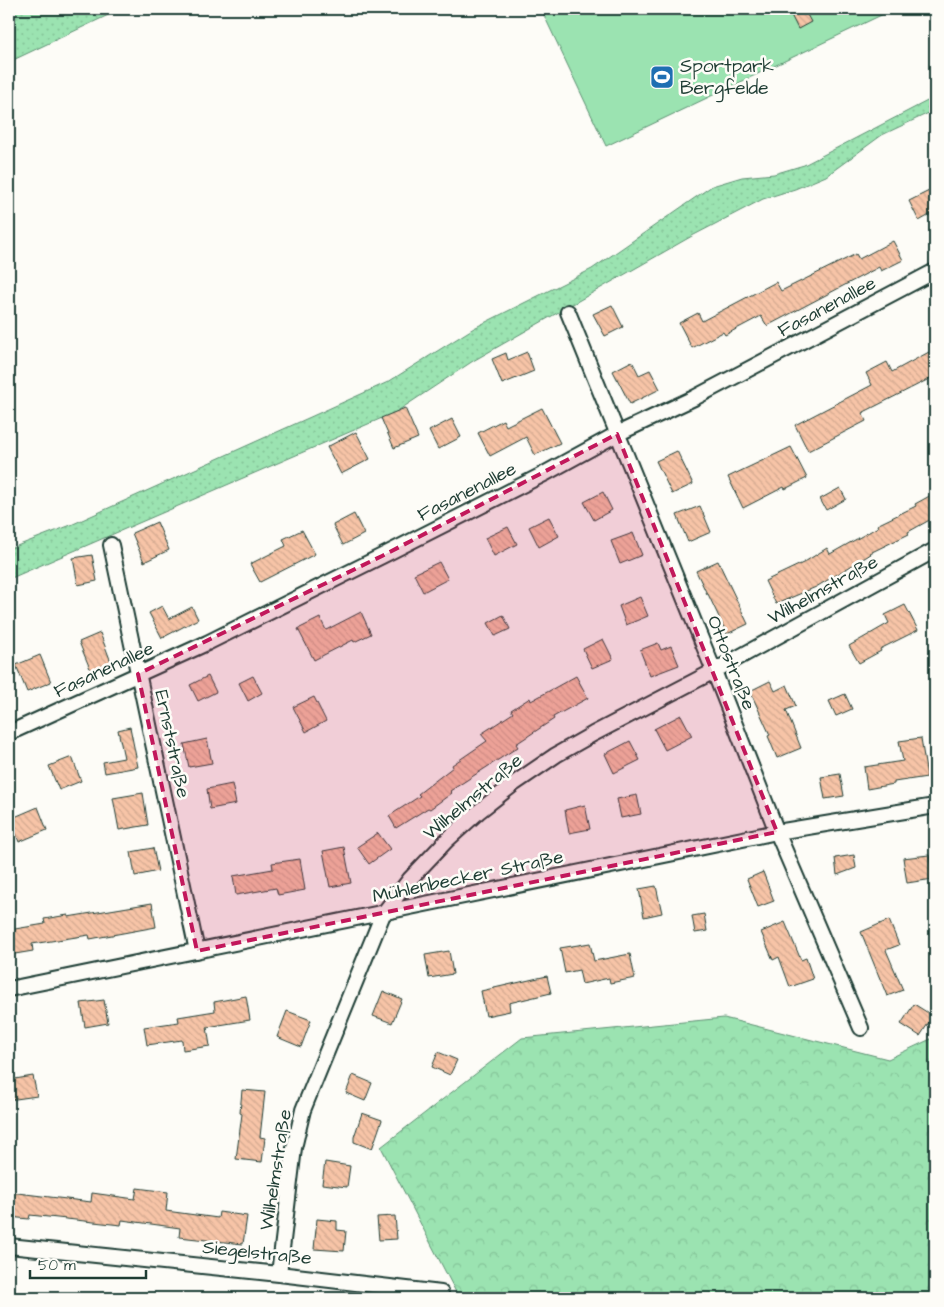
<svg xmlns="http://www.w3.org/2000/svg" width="944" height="1307" viewBox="0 0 944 1307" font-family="'Architects Daughter',sans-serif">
	<defs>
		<pattern id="green-dots" width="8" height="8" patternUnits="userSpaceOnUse" patternTransform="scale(1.25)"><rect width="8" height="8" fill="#9be3b1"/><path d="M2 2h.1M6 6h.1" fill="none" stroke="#85c499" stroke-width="1.8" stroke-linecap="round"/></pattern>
		<pattern id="forest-crowns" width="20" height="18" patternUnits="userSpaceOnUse" patternTransform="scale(1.25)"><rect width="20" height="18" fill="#9be3b1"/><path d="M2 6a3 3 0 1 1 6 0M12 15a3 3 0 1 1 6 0" fill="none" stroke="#85c499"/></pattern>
		<pattern id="building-back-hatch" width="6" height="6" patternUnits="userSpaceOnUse" patternTransform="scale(1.25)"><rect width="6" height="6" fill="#f7c4a7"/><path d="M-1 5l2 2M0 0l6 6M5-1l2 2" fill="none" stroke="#d3a990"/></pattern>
	</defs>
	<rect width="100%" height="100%" fill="#fdfcf7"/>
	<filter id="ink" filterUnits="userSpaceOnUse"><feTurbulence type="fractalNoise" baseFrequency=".02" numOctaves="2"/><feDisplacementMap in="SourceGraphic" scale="10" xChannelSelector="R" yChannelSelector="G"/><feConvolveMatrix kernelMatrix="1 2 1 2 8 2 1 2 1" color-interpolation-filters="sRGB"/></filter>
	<g filter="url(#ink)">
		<path fill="url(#green-dots)" stroke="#5d9072" d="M9,9H121L9,62Z
			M935,97V110L882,135L826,176L795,189L763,199L692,236L473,361L396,412L9,579V549L71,525L388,382L474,328L592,269L712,186L742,177L774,174L804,165Z"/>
		<path fill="url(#forest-crowns)" stroke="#5d9072" d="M724,1018L888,1059L935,1037V1298H459L381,1147L522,1038Z"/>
		<path fill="#9be3b1" stroke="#5d9072" d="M541,9H894L606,146Z"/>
		<path fill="url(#building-back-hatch)" stroke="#1f3d34" d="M788,9H804L811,22L798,29Z
			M935,188V212L919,221L909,201Z
			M893,241L903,260L881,271L879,267L767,326L761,316L725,335L723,332L692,348L679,323L698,313L702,321L776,282L781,291L856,254L859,259Z
			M612,305L623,327L605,336L593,314Z
			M527,352L534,371L502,384L492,359L506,353L508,360Z
			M929,352L935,364V376L862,413L866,421L808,451L795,425L872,385L866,373L887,362L892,372Z
			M632,361L639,375L650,370L660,389L630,404L613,371Z
			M405,408L418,438L394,448L381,418Z
			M542,408L560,443L535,455L526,437L490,456L478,433L503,420L506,426Z
			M452,419L461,437L438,449L429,431Z
			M356,432L370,459L341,474L327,447Z
			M791,447L807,478L785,489L784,487L743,508L728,477Z
			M677,451L693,484L672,494L656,461Z
			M840,488L846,499L826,510L820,499Z
			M603,492L612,510L594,520L584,502Z
			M935,493V517L908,532L909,534L870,553L871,554L816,587L776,604L765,581L803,563L827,548L830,554L878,527L877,525L916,506L915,504Z
			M700,506L711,532L688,542L677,515Z
			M354,514L364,534L343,545L333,525Z
			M549,517L559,536L539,547L529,527Z
			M157,522L169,550L144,562L132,533Z
			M508,527L517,544L494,556L485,538Z
			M302,530L315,554L260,582L250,564L286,546L283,539Z
			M633,533L642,555L620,564L611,541Z
			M92,555L97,581L78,585L73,558Z
			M718,561L748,624L727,634L708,594H707L696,571Z
			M439,562L448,579L423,592L414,574Z
			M640,597L648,616L626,625L619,606Z
			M905,605L918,630L880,649L881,651L859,663L849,646L889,623L885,615Z
			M162,606L169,619L192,607L198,619L162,638L149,613Z
			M361,612L371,634L354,642L353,640L314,660L298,629L320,618L326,630Z
			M503,615L510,629L495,636L488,623Z
			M100,633L111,662L91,671L79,642Z
			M603,639L613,659L592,668L583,649Z
			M658,643L661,650L671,646L679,665L650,676L640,650Z
			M40,655L51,682L27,692L16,665Z
			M208,676L216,692L198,701L190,685Z
			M253,676L262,693L248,701L239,683Z
			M576,676L588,698L553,717L554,719L516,744L518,747L450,791L452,793L430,809L428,808L396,828L389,816L420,796L418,794L453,767L452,765L487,741L481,734L513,713L511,710L530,698L531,701Z
			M770,681L775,691L787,685L796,706L786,710L801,748L777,758L768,736L770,735L750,691Z
			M845,694L852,709L836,716L829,701Z
			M314,697L326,721L306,732L293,707Z
			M681,715L692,736L665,750L654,729Z
			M130,727L138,767L105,773L103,762L124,758L118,730Z
			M921,738L927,777L894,782V784L867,789L864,767L903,761L899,741Z
			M207,739L212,763L189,767L184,744Z
			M630,741L640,760L614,773L605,754Z
			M72,757L81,781L59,790L49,766Z
			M840,774L844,796L825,799L821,777Z
			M232,784L236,804L210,809L207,789Z
			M143,793L148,825L119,830L113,798Z
			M637,795L641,814L621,818L617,799Z
			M585,805L590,829L569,833L565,810Z
			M38,807L47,830L19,842L10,819Z
			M378,833L390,849L369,864L357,847Z
			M344,847L351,883L330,887L323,851Z
			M153,848L158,871L135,876L131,852Z
			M854,855L856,868L837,875L835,858Z
			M929,855L933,879L907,883L903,858Z
			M300,859L305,890L278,895L276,888L236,895L233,876L273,869L272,863Z
			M763,872L774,901L758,907L747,879Z
			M656,886L662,913L644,917L639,889Z
			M152,903L156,927L90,939L89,935L32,944L33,951L9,955V930L45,924L44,919L68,915V917Z
			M704,914L707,931L695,933L692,916Z
			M889,920L899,945L886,950L903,990L887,996L861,932Z
			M785,922L801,960L806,958L813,979L790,987L779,957L773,960L761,932Z
			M590,943L594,961L630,954L635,978L610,983L609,978L582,984L579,970L565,973L560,948Z
			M449,951L453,974L429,978L425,955Z
			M547,976L551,993L509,1003L510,1011L486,1016L481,991Z
			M383,991L402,999L392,1023L373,1016Z
			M246,996L250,1020L207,1027L210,1046L183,1050L182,1040L147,1045L144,1027L179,1022L178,1017L215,1011L214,1002Z
			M104,1000L108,1023L85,1027L81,1003Z
			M914,1004L933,1016L920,1036L901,1024Z
			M287,1011L311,1020L301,1047L277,1037Z
			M438,1052L457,1060L450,1075L432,1067Z
			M353,1075L372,1083L365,1101L346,1093Z
			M33,1076L37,1096L9,1100V1080Z
			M242,1090L265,1092L260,1137L265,1138L262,1162L236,1159L242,1114L240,1113Z
			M362,1113L382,1120L372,1149L354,1142V1137Z
			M325,1162L350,1166L347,1187L322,1184Z
			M137,1188L168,1192L166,1211L218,1218L219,1212L247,1216L243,1244L179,1237L180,1228L122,1220L121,1225L30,1215L29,1219L9,1217V1192L91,1202L92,1193L135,1199Z
			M395,1216L397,1239L379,1240L377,1217Z
			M317,1219L337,1221V1230L346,1231L344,1251L314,1249Z"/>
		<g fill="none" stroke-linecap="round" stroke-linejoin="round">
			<g stroke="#1f3d34" stroke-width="18">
				<path id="street" d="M568,312L714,671L777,832L861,1028
					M111,545L197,951
					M9,733L207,643L382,556L544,474L617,434L694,398L935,271
					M9,989L777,832L935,806
					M9,1246L279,1274L441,1293
					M279,1274L294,1148L303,1110L383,914L410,879L447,840L478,812L515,783L556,755L593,734L714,671L935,550"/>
			</g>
			<use href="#street" stroke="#fdfcf7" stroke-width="14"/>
		</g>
	</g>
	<path fill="#c2185b" fill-opacity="0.2" stroke="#c2185b" stroke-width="4" stroke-dasharray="10 6" stroke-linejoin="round" d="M617,434L777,832L197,951L138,674L382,556Z"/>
	<defs>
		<g id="stadium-square" transform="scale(1.25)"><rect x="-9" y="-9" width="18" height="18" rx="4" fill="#1f6fb2" stroke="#fdfcf7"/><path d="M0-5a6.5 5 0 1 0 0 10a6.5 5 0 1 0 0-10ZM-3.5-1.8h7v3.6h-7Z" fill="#fff"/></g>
	</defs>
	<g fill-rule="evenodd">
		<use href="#stadium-square" x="662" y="77"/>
	</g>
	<g text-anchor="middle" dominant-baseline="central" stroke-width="5" stroke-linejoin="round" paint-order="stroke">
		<g font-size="19" fill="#1f3d34" stroke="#fdfcf7" text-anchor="start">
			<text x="680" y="66">Sportpark<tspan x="680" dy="22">Bergfelde</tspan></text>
		</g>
		<g font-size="19" fill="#1f3d34" stroke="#fdfcf7">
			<text transform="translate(827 307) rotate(-28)">Fasanenallee</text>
			<text transform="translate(467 492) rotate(-27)">Fasanenallee</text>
			<text transform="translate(823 590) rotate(-29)">Wilhelmstraße</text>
			<text transform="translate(731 663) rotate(68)">Ottostraße</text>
			<text transform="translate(104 670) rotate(-25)">Fasanenallee</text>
			<text transform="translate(172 744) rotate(78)">Ernststraße</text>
			<text transform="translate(473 797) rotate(-40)">Wilhelmstraße</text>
			<text transform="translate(468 877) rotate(-12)">Mühlenbecker Straße</text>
			<text transform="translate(276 1170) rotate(-81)">Wilhelmstraße</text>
			<text transform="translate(257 1253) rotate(6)">Siegelstraße</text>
		</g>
	</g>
	<rect width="944" height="1307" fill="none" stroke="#fdfcf7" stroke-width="30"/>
	<rect x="15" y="15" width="914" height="1277" fill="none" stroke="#1f3d34" stroke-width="2" filter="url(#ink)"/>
	<path d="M30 1270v8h116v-8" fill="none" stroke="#1f3d34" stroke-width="2.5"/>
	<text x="38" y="1270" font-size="15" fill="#1f3d34" stroke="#fdfcf7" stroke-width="4" paint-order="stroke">50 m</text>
</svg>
